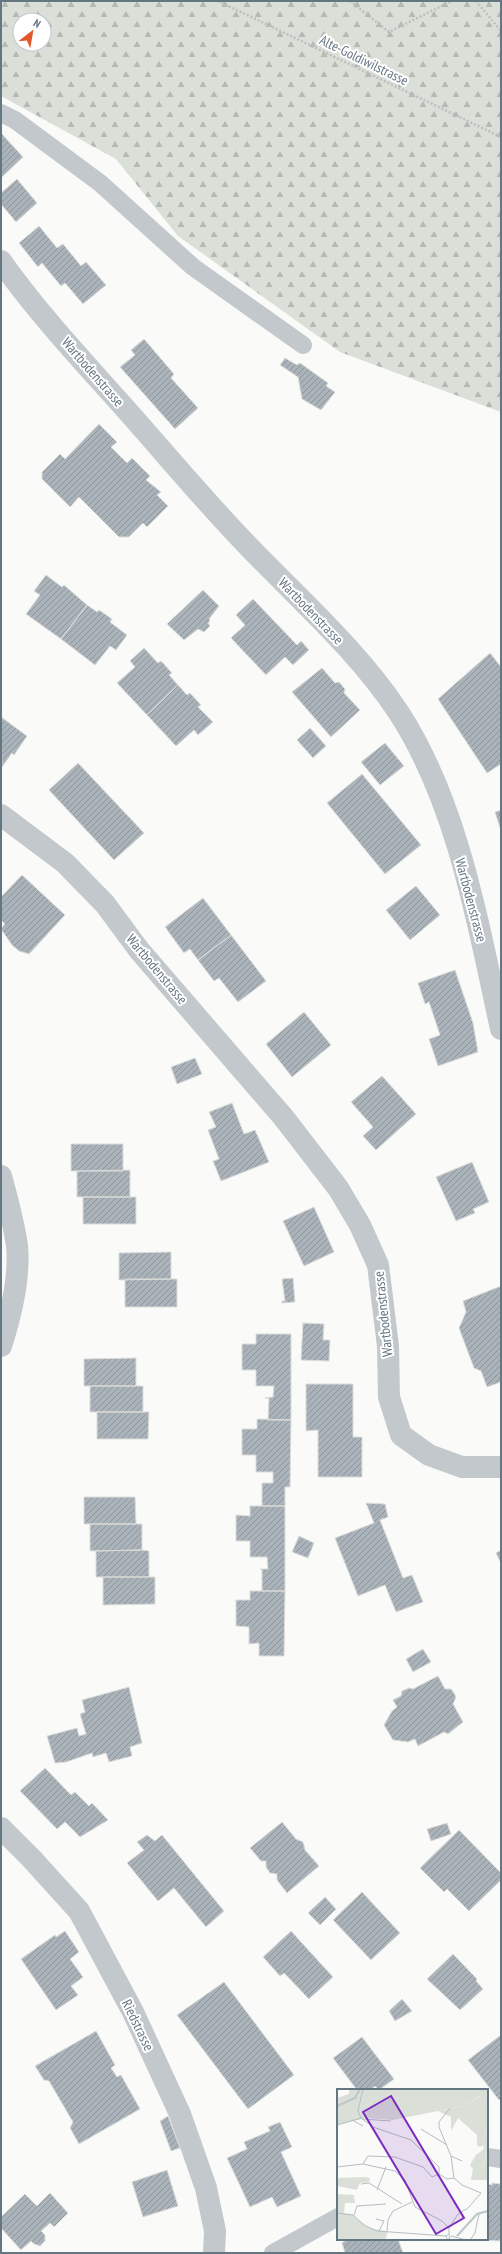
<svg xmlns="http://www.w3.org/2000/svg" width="502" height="2254" viewBox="0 0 502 2254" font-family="'PT Sans Narrow',sans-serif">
	<defs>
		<pattern id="forest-firs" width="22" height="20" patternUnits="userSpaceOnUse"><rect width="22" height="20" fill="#dadfd7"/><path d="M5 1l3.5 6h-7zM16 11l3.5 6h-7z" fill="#b4b9b4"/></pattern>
		<pattern id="building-hatch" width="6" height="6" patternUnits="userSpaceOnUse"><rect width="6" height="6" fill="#aab3b9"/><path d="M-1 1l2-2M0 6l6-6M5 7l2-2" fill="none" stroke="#8e969c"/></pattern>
	</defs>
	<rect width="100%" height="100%" fill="#fafaf8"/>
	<path fill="url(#forest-firs)" fill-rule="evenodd" d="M1,1H501V412L340,352L178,236L116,159L1,96ZM20,20H44V44H20Z"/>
	<path fill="url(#building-hatch)" stroke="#dcdcda" d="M1,133L23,157L1,178Z
		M17,179L37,203L16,222L1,204V193Z
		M39,226L57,248L63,244L81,266L86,262L106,285L83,304L65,283L61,286L42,263L38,267L19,243Z
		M144,339L174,374L171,378L198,408L175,429L120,367L135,355L131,350Z
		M285,358L297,365L300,363L328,383L326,386L335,392L321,410L302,399L298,377L280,365Z
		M99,424L117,442L111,447L127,463L132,458L150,476L146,480L161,492L157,495L168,506L147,527L143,523L129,537H119L79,497L70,507L42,479V472L60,454L65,459Z
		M46,575L62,587L64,585L87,605L61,639L26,614L40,595L34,591Z
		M203,590L219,606L209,619L210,621L208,623L210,626L204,632L198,629L184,640L167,624Z
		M253,599L297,645L301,641L309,650L293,665L285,657L266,675L231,638L245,625L236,615Z
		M87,605L97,612L99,610L112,619L110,622L127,635L116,650L110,646L95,665L61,639Z
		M144,648L158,663L161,661L172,673L169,675L178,685L147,715L117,683L135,667L130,661Z
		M490,653L501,667V764L487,773L438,699Z
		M322,668L335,683L339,682L345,689L344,693L360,710L331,737L292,692Z
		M178,685L187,695L190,693L201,705L198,707L213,722L198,735L194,730L176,746L147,715Z
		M1,717L27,736L14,755L12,753L2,767Z
		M310,728L326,746L313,758L297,740Z
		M385,743L404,766L380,785L361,762Z
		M78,763L144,833L114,860L49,790Z
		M362,774L421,845L385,874L327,803Z
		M501,810V831L495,812Z
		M22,875L65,915L29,954L19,951L12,945L1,929L5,924L1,920V897Z
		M416,886L440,915L410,940L386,910Z
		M203,898L231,935L198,960L190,949L184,953L165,927Z
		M231,935L266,981L238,1002L219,978L214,981L198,960Z
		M455,970L473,1023L478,1052L438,1066L429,1039L440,1035L429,1002L425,1004L418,983Z
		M304,1012L331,1045L292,1077L266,1044Z
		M195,1058L202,1074L177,1084L171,1067Z
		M382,1076L416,1114L376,1150L363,1136L373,1127L351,1102Z
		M232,1103L244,1134L255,1130L269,1162L221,1181L213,1161L219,1159L208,1130L216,1127L209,1112Z
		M71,1144H123V1171H71Z
		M472,1162L489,1202L473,1209L475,1213L456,1221L436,1177Z
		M130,1170V1197H77V1171Z
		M83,1197H136V1224H83Z
		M314,1207L334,1252L304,1266L283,1221Z
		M171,1252V1279L119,1280V1253Z
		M293,1278L295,1302L282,1303V1301H285L282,1279Z
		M125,1279H177V1307H125Z
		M501,1286V1382L487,1387L481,1371L474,1368L459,1328L466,1312L463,1301Z
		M303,1323L324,1324L323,1340H330L329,1361L301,1360Z
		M256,1334H291V1420H268L269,1398H265L273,1397L274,1386H256V1370H242V1344H256Z
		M136,1358V1386H84V1359Z
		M306,1384H353V1437H362V1477H318V1430L306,1431Z
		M90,1386H143V1412H90Z
		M97,1412H149L148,1439H97Z
		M257,1419L291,1420L290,1487H285V1506H262V1483H273V1472H256V1455H242V1429H257Z
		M84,1497H135L136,1524H84Z
		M366,1503L385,1504L388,1517L380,1520L403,1578L412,1575L423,1602L396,1612L385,1585L358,1596L335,1538L374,1523Z
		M250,1506H285V1591H262V1570L260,1569H268L267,1557H250V1541H236V1515L250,1516Z
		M90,1524H142V1550L90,1551Z
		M299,1536L314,1543L308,1558L292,1552Z
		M142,1550L149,1551V1577H96V1551Z
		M501,1550V1563L496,1553Z
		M103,1577H155V1604L103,1605Z
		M250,1591H285L284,1656H259V1643L249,1644V1627L236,1626V1600H250Z
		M423,1649L431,1662L413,1672L406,1659Z
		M438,1676L445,1689H451L454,1693L456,1697L453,1704L463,1722L448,1734L444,1732L418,1746L415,1739L408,1742L393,1740L384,1725L392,1711L397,1707L393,1700L401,1696L402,1691L409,1688L413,1689Z
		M129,1687L142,1743L130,1747L132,1756L109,1762L106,1753L93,1757L92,1753L66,1762L55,1763L47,1736L77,1728L79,1736L86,1734L80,1714L85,1712L82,1700Z
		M45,1768L71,1795L75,1792L89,1806L92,1803L108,1820L80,1837L65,1822L57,1829L20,1791Z
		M282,1822L296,1839L303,1842L305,1850L319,1866L287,1893L277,1880V1874L270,1873L266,1867V1861H261L250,1848Z
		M447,1823L451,1834L431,1841L427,1829Z
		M459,1830L501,1873V1880L469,1911L447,1889L444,1892L420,1868Z
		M147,1835L155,1841L162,1835L224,1911L206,1927L174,1888L158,1901L127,1863L144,1850L137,1842Z
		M362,1892L400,1933L371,1960L333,1920Z
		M325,1897L336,1909L320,1925L308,1913Z
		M65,1931L79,1952L70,1959L83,1977L71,1986L78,1995L56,2010L21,1959L55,1935L56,1937Z
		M291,1931L333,1977L309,1999L284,1973L280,1976L263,1957Z
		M453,1954L477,1979L476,1981L483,1989L460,2010L427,1979Z
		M224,1982L294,2075L248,2109L177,2015Z
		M402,1999L412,2011L395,2021L389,2011Z
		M96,2031L115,2065L111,2068L117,2077L121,2075L140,2109L79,2144L70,2128L73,2122L49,2081L44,2080L35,2066Z
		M501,2035V2099L499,2100L468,2060Z
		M362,2037L394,2079L379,2090L375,2086L370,2090H357L333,2058Z
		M168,2116L180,2148L171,2151L160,2121Z
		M280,2122L292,2147L281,2152L301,2196L277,2207L272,2197L250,2207L227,2158L247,2149L244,2142L270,2131L268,2127Z
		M167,2170L178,2206L143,2217L132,2182Z
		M492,2183L501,2184V2241L476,2240L487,2239V2184L492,2185Z
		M50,2193L68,2213L54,2227L50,2223L41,2231L45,2235V2241L40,2246L34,2244L31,2241L21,2250L1,2228V2217L25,2194L37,2206Z
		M348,2239H398L403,2253H345L342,2243Z"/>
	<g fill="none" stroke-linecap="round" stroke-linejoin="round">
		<path stroke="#bbbfc2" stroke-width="2.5" stroke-dasharray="2 2" stroke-linecap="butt" d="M218,1L501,137
			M350,1L389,32L452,1
			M476,1L501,31"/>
		<path stroke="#c3c8cc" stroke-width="18" d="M1,113L15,120L100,183L193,267L303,345
			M487,2157L501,2159
			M273,2253L338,2217"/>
		<path stroke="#c3c8cc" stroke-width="22" d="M1,261C37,312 81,359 122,405C165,453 206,503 251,549C301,601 359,652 399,713C458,804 478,924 501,1029
			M1,815L65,863L105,904L139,950L284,1118L338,1188L360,1225L378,1265L388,1346L389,1397L401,1435L429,1455L462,1467H501
			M1,1176C7,1198 14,1223 17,1246C20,1279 11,1315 1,1346
			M1,1828L31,1858L79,1911L133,2012L180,2114L206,2188L215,2231L214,2253"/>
	</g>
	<g text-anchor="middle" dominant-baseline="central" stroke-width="4" stroke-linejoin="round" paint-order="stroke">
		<g font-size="14" fill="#657683" stroke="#fff">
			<text transform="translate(364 60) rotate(26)">Alte-Goldiwilstrasse</text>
			<text transform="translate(93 372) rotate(49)">Wartbodenstrasse</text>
			<text transform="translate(311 611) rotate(46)">Wartbodenstrasse</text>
			<text transform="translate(471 900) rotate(75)">Wartbodenstrasse</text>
			<text transform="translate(157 969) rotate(50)">Wartbodenstrasse</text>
			<text transform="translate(383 1314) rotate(-96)">Wartbodenstrasse</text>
			<text transform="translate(138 2025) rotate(64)">Riedstrasse</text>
		</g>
	</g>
	<g transform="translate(337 2089)">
		<rect width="151" height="151" fill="#fafaf8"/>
		<path d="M146,6L151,7V41L145,50L149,58L148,74L144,78L151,80V91H134L136,80L133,76L139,66L147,60L146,56L143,58L140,56V46L121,29L114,42V28L101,22L126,17ZM0,105L17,106L18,114H8L7,125L0,124Z" fill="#dadfd7"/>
		<path d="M12,0H151V7H143L126,17L56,31L29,29L0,36V9L12,5ZM151,41V80L149,81L144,79L148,74L149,58L145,50ZM29,88L33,89L32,93L23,94L20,101L0,97V89ZM0,124L14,125L32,139L51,143L48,151H0Z" fill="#dadfd7"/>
		<path fill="none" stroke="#bbc7cb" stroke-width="2" d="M0,17L18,9L23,0M120,147L140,125L151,122"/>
		<path fill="none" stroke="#b5bdc2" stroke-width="1" d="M26,0L21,22L24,29L36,38L74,51L102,78V85L95,88L86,78L58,68L31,67L26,75M25,30L54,32M15,31L26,37M0,36L24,29M84,40L110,56M114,67L125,72M0,78L26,75L58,82L68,91L78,118L105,132L112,139V145M102,85L110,90L117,89M24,95L32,94L65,115M40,101L49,78M0,124L16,126L27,136L40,142L109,147M17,126L20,117L49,115M39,130L47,132L42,142M112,139L121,125L131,119L144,104L125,96L117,89L114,67L102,38V33L113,19M50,142L51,131L56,122L75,113M114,147L129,151M110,151L113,149L112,145L109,147L110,150M133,151L138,144L142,125"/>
		<path fill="#7b2cbf" fill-opacity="0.15" stroke="#7b2cbf" stroke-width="2" d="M54,7L127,129L99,145L26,23Z"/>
		<rect width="151" height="151" fill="none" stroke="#657683" stroke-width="2"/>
	</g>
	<rect width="502" height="2254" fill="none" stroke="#657683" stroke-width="4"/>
	<g transform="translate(32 32) rotate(31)"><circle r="19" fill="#ffffff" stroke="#c1c8cd"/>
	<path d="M0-3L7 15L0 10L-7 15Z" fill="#e4572e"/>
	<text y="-6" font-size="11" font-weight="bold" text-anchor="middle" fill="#657683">N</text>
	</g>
</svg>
